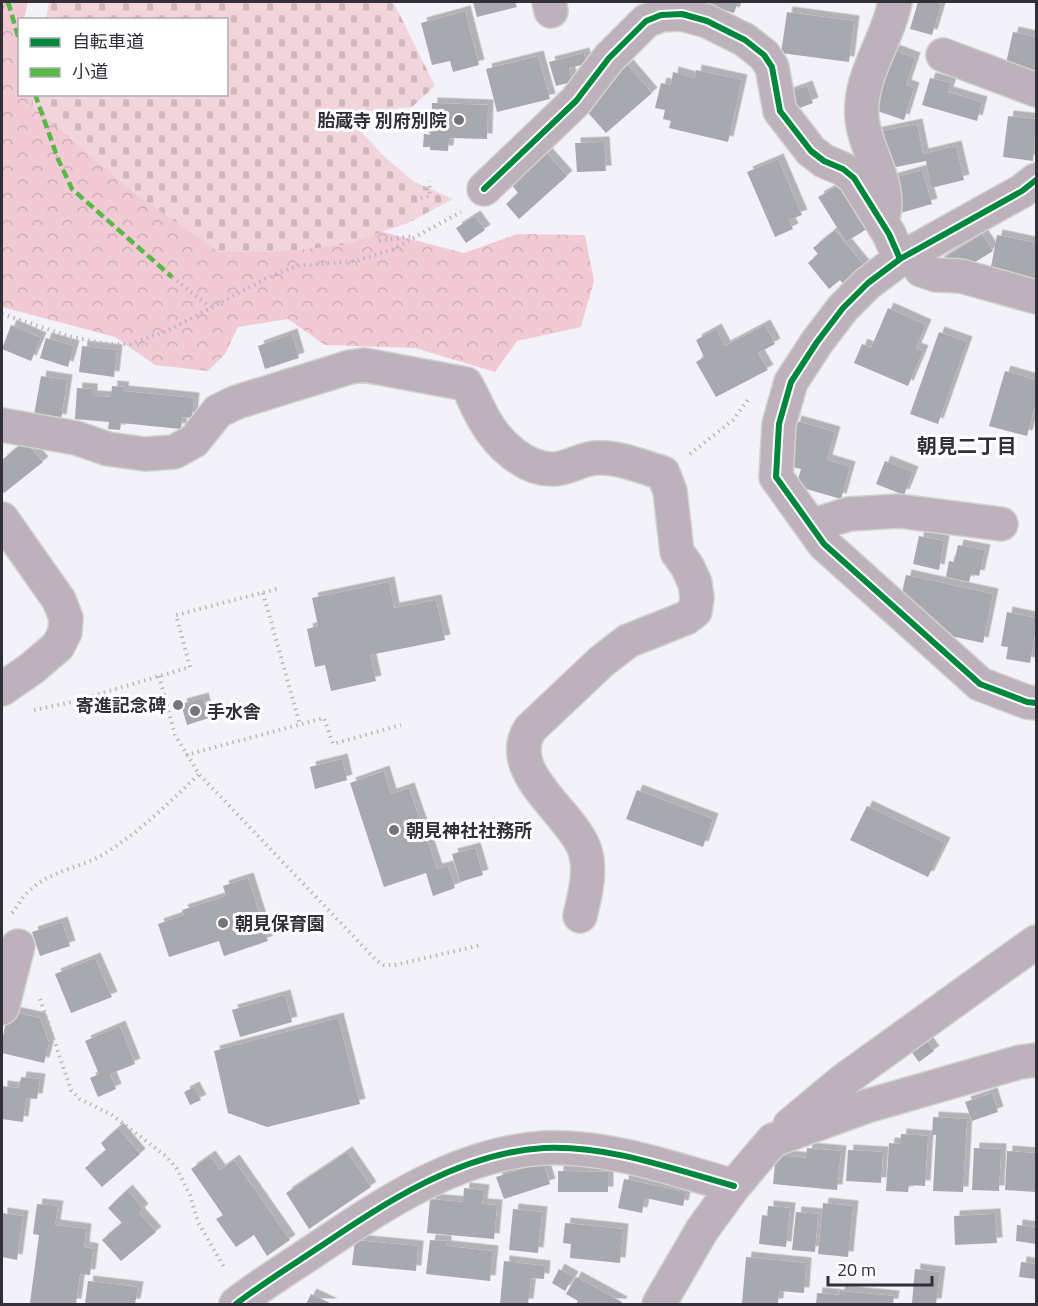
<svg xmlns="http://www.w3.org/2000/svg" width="1038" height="1306" viewBox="0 0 1038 1306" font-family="'Titillium Web','Noto Sans JP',sans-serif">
	<defs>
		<pattern id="forest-crowns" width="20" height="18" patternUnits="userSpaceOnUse" patternTransform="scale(1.5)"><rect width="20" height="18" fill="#f2cad6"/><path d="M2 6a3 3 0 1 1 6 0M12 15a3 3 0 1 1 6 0" fill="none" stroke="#d0aeb8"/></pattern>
		<pattern id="cemetery-stones" width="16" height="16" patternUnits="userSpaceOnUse" patternTransform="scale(1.5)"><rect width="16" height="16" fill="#f2d4dc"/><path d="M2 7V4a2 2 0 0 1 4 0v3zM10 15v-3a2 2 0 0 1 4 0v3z" fill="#d0b6bd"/></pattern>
		<filter id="shadow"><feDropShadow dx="5.5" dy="-5.5" stdDeviation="0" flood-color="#0004"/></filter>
	</defs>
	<rect width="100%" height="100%" fill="#f4f2f9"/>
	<path fill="url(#forest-crowns)" d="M2,2H28L24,19L20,20L17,49L20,54V94L36,95L383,232L464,253L517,234L585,235L594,281L581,327L517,341L495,372L415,348L325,345L288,319L238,327L225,354L208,371L155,365L115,337L2,307Z"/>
	<path fill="url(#cemetery-stones)" d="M49,2H390L395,5L435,86L412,107L365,112L352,122L384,156L413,181L453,199L408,223L344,245L277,252H219L134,193L31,105L34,95L226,94V20L46,19Z"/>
	<path fill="#a8a8af" filter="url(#shadow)" d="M473,2H515L517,7L477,17Z
		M700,2H738L734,13Z
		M918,2H937L941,5L932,35L910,29Z
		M465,11L479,65L453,72L450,61L432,65L421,23Z
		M787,12L854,21L849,62L781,53Z
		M1013,32L1036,37V78L1004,72Z
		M888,48L915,58L906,85L914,88L904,120L868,108Z
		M584,53L586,64L569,68L572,82L556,86L549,62Z
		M538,56L550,99L497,112L486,69Z
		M628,65L652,93L606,133L582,106Z
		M696,70L742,80L728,142L669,128L671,121L663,119L665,110L655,108L661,83L671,85L673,72L695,78Z
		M930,78L951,83L948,92L982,102L977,121L922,105Z
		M807,86L813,103L792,111L785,94Z
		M432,103L488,105L487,139L449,138L448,151L430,150V147H423L424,134L431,135Z
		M1008,116L1036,119L1033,161L1003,157Z
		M917,124L923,154L956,146L964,180L931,188L926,161L881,170L873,133Z
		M604,142L606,171L577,172L575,143Z
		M543,149L567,176L519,219L506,204L518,193L508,180Z
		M778,159L802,215L789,220L793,229L775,237L747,172Z
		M922,170L932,204L897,214L887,180Z
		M843,183L870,227L846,242L818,197Z
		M475,216L485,230L466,243L456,228Z
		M835,230L867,269L846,287L840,280L829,289L808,263L818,254L813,248Z
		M982,234L993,251L961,271L938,262Z
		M997,235L1036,243V282L990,272Z
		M888,308L926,325L916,348L923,351L908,386L854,363L862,344L871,348Z
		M11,325L41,338L31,361L2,349Z
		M765,325L775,344L758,353L768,370L716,397L696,362L704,357L696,340L716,329L725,346Z
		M939,332L967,342L938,424L910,414Z
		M292,334L299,358L265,369L258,346Z
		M46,338L74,346L68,367L40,358Z
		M82,346L117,350L114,377L79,372Z
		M1005,371L1036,380V402L1027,436L989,426Z
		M41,376L67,380L61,420L34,415Z
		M112,386L124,387L123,391L194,398L192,418L182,417L181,429L121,423L120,430L108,429L109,422L75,419L77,388L92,389V396L111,397Z
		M796,421L835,432L827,460L850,467L841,499L796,486L801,469L789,466L796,441L791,440Z
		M25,441L43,462L4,493L2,490V460Z
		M885,461L913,472L904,495L876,484Z
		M919,536L944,541L939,570L913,564Z
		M958,545L985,550L979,576L971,574L969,582L946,577L949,561L954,562Z
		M906,575L993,594L983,643L946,635L901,597Z
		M389,582L394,608L436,600L445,640L370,655L376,681L331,691L325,665L315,667L307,629L318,626L312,598Z
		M1007,612L1036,618V630L1030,663L1006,659L1008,647L1001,646Z
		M203,698L209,718L187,725L181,704Z
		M342,759L347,780L315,789L310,767Z
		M384,771L391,794L409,788L437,869L448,866L455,888L433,896L426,873L384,887L350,783Z
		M637,790L713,819L703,847L626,819Z
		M867,806L945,843L928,877L850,840Z
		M475,848L483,875L460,882L452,854Z
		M248,878L268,941L224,956L219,941L169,957L158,924L184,915L182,910L226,896L223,886Z
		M62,922L70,946L40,956L32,932Z
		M95,958L112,997L71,1013L55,974Z
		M285,995L292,1022L240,1037L232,1010Z
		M8,1011L40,1018L49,1043L44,1063L2,1053V1041Z
		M338,1018L360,1104L267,1127L228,1113L214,1051Z
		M120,1026L135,1064L110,1074L116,1089L98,1097L90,1078L99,1074L85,1041Z
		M925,1039L934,1051L919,1062L910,1050Z
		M21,1077L40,1079L37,1099L26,1098L23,1122L2,1119V1086L19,1088Z
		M194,1087L201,1100L190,1105L184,1092Z
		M992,1093L998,1112L972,1121L965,1102Z
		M933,1117L967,1119L963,1192L933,1191L936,1135H932Z
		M118,1128L140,1154L102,1187L85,1168L106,1150L101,1143Z
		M901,1134L928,1136L925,1186L909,1185L908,1192L886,1191L889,1143L900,1144Z
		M807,1148L841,1151L837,1190L773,1184L776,1155L806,1158Z
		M974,1148L1001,1149L999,1191L972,1190Z
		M848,1150L883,1152L881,1183L846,1181Z
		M1007,1151L1036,1153V1192L1005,1190Z
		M347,1152L371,1187L309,1229L286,1193Z
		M210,1156L220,1170L234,1160L290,1240L267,1256L254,1235L236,1247L216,1219L223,1215L191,1169Z
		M543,1162L550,1184L504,1199L496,1177Z
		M558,1171L608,1172V1192H558Z
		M624,1179L686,1192L683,1206L645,1198L642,1213L618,1208Z
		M464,1188L484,1190L482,1204L497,1205L494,1239L427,1233L430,1199L463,1202Z
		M127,1190L143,1209L139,1213L156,1232L121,1261L102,1240L122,1223L108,1208Z
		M823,1203L853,1206L848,1257L818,1254Z
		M37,1204L58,1206L55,1225L86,1229L84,1247L93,1249L90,1275L80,1274L76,1304L30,1303L39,1235L33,1234Z
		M768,1206L790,1208L786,1247L759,1244L762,1215L768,1216Z
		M513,1209L542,1212L538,1253L509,1250Z
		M796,1212L818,1214L815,1252L792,1250Z
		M2,1213L23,1216L17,1260L2,1257Z
		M995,1214L997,1243L955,1245L954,1216Z
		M565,1223L623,1229L620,1263L570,1258L571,1244L563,1243Z
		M1017,1225L1036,1227V1244L1016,1241Z
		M355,1240L418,1246L416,1271L352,1265Z
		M430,1240L446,1241V1246L493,1251L490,1281L426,1274Z
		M746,1257L806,1263L804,1293L779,1291L778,1304H742Z
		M504,1261L545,1266L544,1279L531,1278L528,1304H500Z
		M1021,1262L1036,1264V1279L1019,1277Z
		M559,1269L573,1277L565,1291L552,1283Z
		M915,1269L940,1272L936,1304L912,1303Z
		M576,1277L622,1302L621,1304H576L578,1301L566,1294Z
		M88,1281L138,1287L135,1304H85Z
		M840,1291L894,1296L893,1304H816L817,1293L839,1295Z
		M311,1294L332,1304H306Z"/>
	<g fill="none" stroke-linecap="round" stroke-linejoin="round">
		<g stroke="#d2d0d5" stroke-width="36">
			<path id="minor" d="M549,2L551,11
				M943,55L1036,90
				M1036,180L1022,191L900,259L868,283L843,308L817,342L791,382L779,424L776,477L824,544L980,684L1027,702L1036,703
				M484,189L576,101L609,58L646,21L661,15L682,14L707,21L745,40L764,55L772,67L780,111L811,151L824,161L843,169L854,178L889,234L900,259
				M882,221C894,184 865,153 862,118C858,77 888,40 895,2
				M911,254L921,270L936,275L961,276L1036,297
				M2,425L76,438L108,449L145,454L174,452L194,441L218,411L237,402L350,367L364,365L466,384C473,396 478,409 485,421C498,444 526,471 555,469C569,468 581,459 595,458C617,456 642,467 663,473L670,491L677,552L687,566L695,583L697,598L695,611L686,618L628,641L602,661L530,729C503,771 570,812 584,848C592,869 585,895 580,916
				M2,519L59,600L66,618L65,632L58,646L31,669L2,689
				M811,526L849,514L899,511L1001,524
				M2,1008L18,946
				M790,1125L844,1080L1036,942
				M236,1304C262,1284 291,1266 318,1248C386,1202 460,1153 544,1148C608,1145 673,1169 734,1186
				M659,1304L702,1230L734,1186L773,1140L867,1106L1020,1062L1036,1060"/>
		</g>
		<path stroke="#bdb6bd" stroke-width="4" stroke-dasharray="1.5 4.5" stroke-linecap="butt" d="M415,199L430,196L429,181
			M379,241L413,236
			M172,277L210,307
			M2,314L68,336L107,344H130L167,331L267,278L296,266L356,261L393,249L461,212
			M690,454L733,420L750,397
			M263,593L300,725
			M159,676L175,735L199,774L377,961L384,965H395L481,945
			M34,710L72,702L190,667L176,615L277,589
			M186,755L324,718L333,744L401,725
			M12,913C18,906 22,897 29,891C50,870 83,868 107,852C142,830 170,802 199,774
			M40,999L71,1090L80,1099L112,1115L167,1157L177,1169L190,1195L198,1222L225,1269"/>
		<use href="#minor" stroke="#bdb1bc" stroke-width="33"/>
		<path stroke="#58b947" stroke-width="4.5" stroke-dasharray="9 4.5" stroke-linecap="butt" d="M8,2L20,43
			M35,94L58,159L72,189L172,277"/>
		<g stroke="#fff" stroke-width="10">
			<path id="cycleway" d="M1036,180L1022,191L900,259L868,283L843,308L817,342L791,382L779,424L776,477L824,544L980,684L1027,702L1036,703
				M484,189L576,101L609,58L646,21L661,15L682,14L707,21L745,40L764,55L772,67L780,111L811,151L824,161L843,169L854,178L889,234L900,259
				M236,1304C262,1284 291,1266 318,1248C386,1202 460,1153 544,1148C608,1145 673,1169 734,1186"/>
		</g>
		<use href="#cycleway" stroke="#00873e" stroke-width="6"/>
	</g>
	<g fill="#76737b" stroke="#fff" stroke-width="2">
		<circle cx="459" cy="120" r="6"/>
		<circle cx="178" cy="705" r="6"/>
		<circle cx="195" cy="711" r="6"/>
		<circle cx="394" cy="830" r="6"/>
		<circle cx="223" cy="923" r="6"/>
	</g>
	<g text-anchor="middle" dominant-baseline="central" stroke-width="6" stroke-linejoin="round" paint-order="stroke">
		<g font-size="18" font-weight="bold" fill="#322f37" stroke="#fff" text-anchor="start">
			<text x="447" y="120" text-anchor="end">胎蔵寺 別府別院</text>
			<text x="166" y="705" text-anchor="end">寄進記念碑</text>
			<text x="207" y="711">手水舎</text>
			<text x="406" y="830">朝見神社社務所</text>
			<text x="235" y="923">朝見保育園</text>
		</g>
		<g font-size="20" font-weight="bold" fill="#322f37" stroke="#fff">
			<text x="967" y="445">朝見二丁目</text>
		</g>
	</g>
	<rect width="1038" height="1306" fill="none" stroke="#322f37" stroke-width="6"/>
	<rect x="18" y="18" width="210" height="78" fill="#ffffff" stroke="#adacaf" stroke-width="1.5"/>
	<rect x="30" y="38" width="30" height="9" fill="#00873e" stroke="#adacaf" stroke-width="1.5"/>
	<text x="72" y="48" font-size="18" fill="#322f37">自転車道</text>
	<rect x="30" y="68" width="30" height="9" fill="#58b947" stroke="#adacaf" stroke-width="1.5"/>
	<text x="72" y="78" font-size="18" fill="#322f37">小道</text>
	<path d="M828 1276v9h104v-9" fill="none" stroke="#322f37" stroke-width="3"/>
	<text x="837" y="1276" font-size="18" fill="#322f37" stroke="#ffffff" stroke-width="4.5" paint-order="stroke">20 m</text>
</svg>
